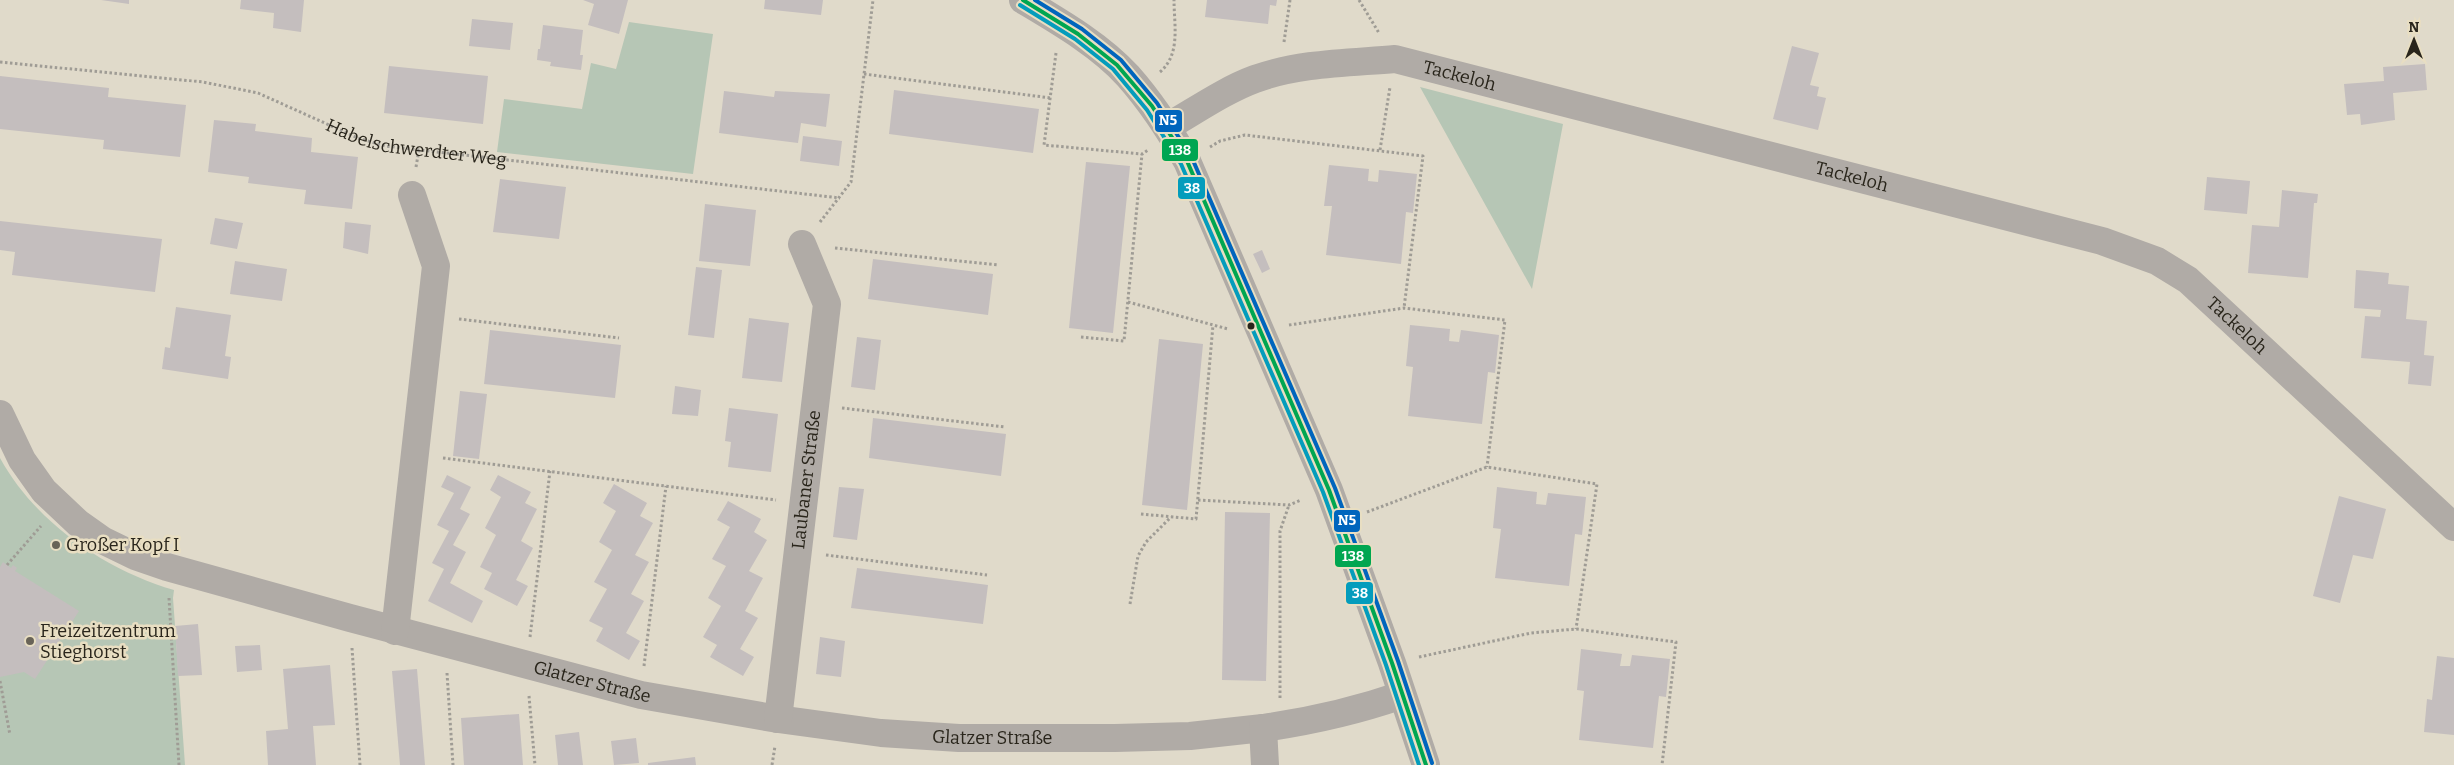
<svg xmlns="http://www.w3.org/2000/svg" width="2454" height="765" viewBox="0 0 2454 765" font-family="Bitter,serif">
	<rect width="100%" height="100%" fill="#e0daca"/>
	<path fill="#b6c6b5" d="M629,22L713,34L693,174L497,152L504,99L582,109L591,63L616,69Z
		M1420,87L1563,124L1532,289Z
		M0,458C35,522 105,570 174,590L173,598L185,765H0Z"/>
	<path fill="#c4bebe" d="M101,0H129V4Z
		M241,0H304L301,32L273,28L274,13L240,9Z
		M628,0L619,34L588,25L594,4L583,0Z
		M765,0H823L821,15L764,9Z
		M1207,0H1277L1276,6L1270,5L1268,24L1205,17Z
		M472,19L513,23L510,50L469,46Z
		M543,25L583,30L580,55H583L581,70L550,66L551,62L537,60L538,49H540Z
		M1792,46L1819,53L1810,85L1819,87L1817,96L1826,98L1818,130L1773,119Z
		M2425,64L2427,90L2393,93L2395,120L2361,125L2360,114L2347,115L2344,84L2384,81L2383,67Z
		M389,66L488,76L483,124L384,113Z
		M0,76L109,88L108,97L186,105L180,157L103,149L104,140L0,129Z
		M894,90L1039,109L1033,153L889,134Z
		M724,91L774,97L775,91L830,94L826,127L801,123L798,143L719,133Z
		M214,120L256,124L255,131L312,138L311,152L358,157L352,209L304,204L306,190L248,183L249,177L208,172Z
		M803,136L842,141L839,166L800,161Z
		M1086,162L1130,166L1113,333L1069,328Z
		M1329,165L1369,169L1368,181L1378,182L1379,170L1417,174L1413,213L1406,212L1401,264L1326,255L1332,206H1324Z
		M2207,177L2250,181L2247,214L2204,210Z
		M500,179L566,187L559,239L493,232Z
		M2282,190L2318,194L2317,203H2314L2308,278L2248,273L2252,225L2279,227Z
		M705,204L756,210L750,266L699,261Z
		M215,218L243,223L237,249L210,244Z
		M0,221L162,239L155,292L12,275L15,252L0,250Z
		M345,222L371,225L368,254L343,248Z
		M1262,250L1270,269L1262,273L1253,254Z
		M873,259L993,274L988,315L868,299Z
		M235,261L287,269L282,301L230,294Z
		M696,267L722,270L714,338L688,335Z
		M2356,270L2389,273L2388,284L2409,286L2406,319L2427,321L2424,355L2434,356L2431,386L2408,384L2410,362L2361,358L2365,316L2380,317L2381,310L2354,308Z
		M176,307L231,315L225,356L231,357L228,379L162,369L165,347L170,348Z
		M749,318L789,323L782,382L742,378Z
		M1410,325L1450,329L1449,341L1459,342L1461,330L1499,335L1495,373L1488,372L1482,424L1408,416L1413,367L1406,366Z
		M490,330L621,345L615,398L484,384Z
		M857,337L881,340L875,390L851,387Z
		M1159,339L1203,344L1187,510L1142,505Z
		M675,386L701,390L698,416L672,414Z
		M460,391L487,394L479,459L453,456Z
		M729,408L778,414L771,472L728,467L731,442L725,441Z
		M873,418L1006,434L1001,476L869,458Z
		M447,475L471,487L460,509L470,514L453,545L466,552L450,583L483,601L472,623L428,601L444,569L432,563L449,531L437,525L454,493L441,487Z
		M498,475L531,492L525,503L537,509L521,541L533,548L516,580L528,586L517,606L484,589L492,573L480,567L496,535L485,528L501,497L490,490Z
		M614,484L647,503L640,516L653,523L635,555L649,562L631,594L644,601L626,633L640,641L629,660L596,641L603,628L589,621L607,589L594,582L612,550L599,542L616,511L603,503Z
		M839,487L864,489L857,540L833,537Z
		M1497,487L1537,492L1536,504L1546,505L1548,493L1586,497L1582,535L1575,534L1569,586L1495,578L1501,529L1493,528Z
		M2339,496L2386,509L2373,559L2353,555L2340,603L2313,596Z
		M728,501L761,519L754,532L767,540L749,571L763,578L745,611L758,618L740,649L754,657L743,676L710,657L717,645L703,637L721,606L708,598L726,566L712,559L730,527L717,520Z
		M1225,512L1270,513L1266,681L1222,680Z
		M3,562L11,568L13,565L17,568L15,571L79,611L35,679L24,672L0,677V567Z
		M857,568L988,585L983,624L851,608Z
		M198,624L202,675L178,676L175,626Z
		M820,637L845,641L841,677L816,674Z
		M260,645L262,670L237,672L235,646Z
		M1581,649L1622,654L1620,666H1630L1632,655L1670,659L1666,697L1659,696L1653,748L1579,740L1584,691L1577,690Z
		M2437,656L2454,658V735L2424,732L2427,699L2432,700Z
		M330,665L335,725L313,726L316,765H268L266,731L288,729L283,669Z
		M417,669L425,765H400L392,671Z
		M519,714L523,765H464L461,718Z
		M579,732L583,765H558L555,735Z
		M636,738L639,763L614,765L611,741Z
		M695,757L696,765H648V763Z"/>
	<g fill="none" stroke-linecap="round" stroke-linejoin="round">
		<g stroke="#9f9c95" stroke-width="3" stroke-dasharray="2.5 2.5" stroke-linecap="butt">
			<path d="M1359,0L1379,33"/>
			<path d="M1284,42L1290,0"/>
			<path d="M1056,53L1044,145L1142,154L1148,150"/>
			<path id="s1" d="M0,62L203,82L258,93L358,138L385,146L840,198"/>
			<path d="M1160,72C1181,54 1174,25 1174,0"/>
			<path d="M864,74L1051,98"/>
			<path d="M1210,147L1220,141L1245,135L1423,156L1404,308"/>
			<path d="M1380,150L1390,87"/>
			<path d="M416,167L419,150"/>
			<path d="M820,222L851,182L873,0"/>
			<path d="M835,248L998,265"/>
			<path d="M1128,302L1228,329"/>
			<path d="M459,319L619,338"/>
			<path d="M1289,325L1404,308L1505,320L1487,467"/>
			<path d="M1081,337L1124,341L1142,154"/>
			<path d="M842,408L1005,427"/>
			<path d="M443,458L776,500"/>
			<path d="M1198,500L1289,505L1301,500"/>
			<path d="M1367,512L1487,467L1597,484L1576,629"/>
			<path d="M1141,514L1196,519L1213,325"/>
			<path d="M826,555L987,575"/>
			<path d="M7,565L41,526"/>
			<path d="M169,598L179,765"/>
			<path d="M1130,604L1138,556L1146,542L1171,517"/>
			<path d="M530,637L550,471"/>
			<path d="M352,648L360,765"/>
			<path d="M1419,657L1531,633L1576,629L1676,642L1662,765"/>
			<path d="M644,666L666,486"/>
			<path d="M447,673L453,765"/>
			<path d="M0,681L10,735"/>
			<path d="M529,696L535,765"/>
			<path d="M1280,698V531L1289,505"/>
			<path d="M772,765L775,746"/>
		</g>
		<g stroke="#b0aba6" stroke-width="28">
			<path d="M1023,0C1058,21 1100,45 1128,76C1151,102 1170,131 1187,161L1329,490L1392,663L1426,765"/>
			<path id="s2" d="M1167,127C1195,111 1225,90 1255,79C1299,63 1348,63 1395,59L2102,241L2157,261L2188,280L2454,527"/>
			<path id="s3" d="M0,414L22,460L44,491L78,523L102,540L135,556L167,567L350,618L641,695L778,719L881,733L959,738H1115L1190,736L1263,728"/>
			<path d="M395,631L436,266L412,195"/>
			<path id="s4" d="M778,719L827,304L802,244"/>
			<path d="M1265,765L1263,728C1312,721 1356,711 1402,695"/>
		</g>
		<g stroke="#e8dec2" stroke-width="8">
			<path id="bus-1" d="M1023,0L1078,34L1117,65L1152,106L1187,161L1329,490L1392,663L1426,765"/>
		</g>
		<g stroke="#e8dec2" stroke-width="8">
			<path id="bus-2" d="M1020,5L1075,39L1113,69L1147,110L1181,164L1323,492L1386,665L1419,765"/>
		</g>
		<g stroke="#e8dec2" stroke-width="8">
			<path id="bus-3" d="M1035,0L1082,29L1121,60L1157,103L1192,158L1335,488L1398,661L1432,763"/>
		</g>
		<use href="#bus-1" stroke="#00a651" stroke-width="4"/>
		<use href="#bus-2" stroke="#049cbc" stroke-width="4"/>
		<use href="#bus-3" stroke="#0065bd" stroke-width="4"/>
	</g>
	<circle fill="#29251b" stroke="#e8dec2" stroke-width="2" cx="1251" cy="326" r="4.5"/>
	<g fill="#696458" stroke="#e8dec2" stroke-width="2">
		<circle cx="56" cy="545" r="5"/>
		<circle cx="30" cy="641" r="5"/>
	</g>
	<g text-anchor="middle" dominant-baseline="central" stroke-width="5" stroke-linejoin="round" paint-order="stroke">
		<g font-size="18" fill="#29251b" stroke="#e8dec2">
			<text stroke="none"><textPath href="#s2" startOffset="309">Tackeloh</textPath></text>
			<text stroke="none"><textPath href="#s1" startOffset="428">Habelschwerdter Weg</textPath></text>
			<text stroke="none"><textPath href="#s2" startOffset="714">Tackeloh</textPath></text>
			<text stroke="none"><textPath href="#s2" startOffset="1134">Tackeloh</textPath></text>
			<text stroke="none"><textPath href="#s4" startOffset="241">Laubaner Straße</textPath></text>
			<text stroke="none"><textPath href="#s3" startOffset="676">Glatzer Straße</textPath></text>
			<text stroke="none"><textPath href="#s3" startOffset="1081">Glatzer Straße</textPath></text>
		</g>
		<g font-size="18" fill="#29251b" stroke="#e8dec2" text-anchor="start">
			<text x="66" y="545">Großer Kopf I</text>
			<text x="40" y="631">Freizeitzentrum<tspan x="40" dy="21">Stieghorst</tspan></text>
		</g>
	</g>
	<g stroke="#e8dec2" stroke-width="2">
		<rect x="1154" y="109" width="29" height="24" rx="5" fill="#0065bd"/>
		<rect x="1161" y="138" width="38" height="24" rx="5" fill="#00a651"/>
		<rect x="1177" y="176" width="29" height="24" rx="5" fill="#049cbc"/>
		<rect x="1333" y="509" width="28" height="24" rx="5" fill="#0065bd"/>
		<rect x="1334" y="544" width="38" height="24" rx="5" fill="#00a651"/>
		<rect x="1345" y="581" width="29" height="24" rx="5" fill="#049cbc"/>
	</g>
	<g font-size="14" text-anchor="middle" font-weight="bold" fill="#fff">
		<text x="1168" y="125">N5</text>
		<text x="1180" y="155">138</text>
		<text x="1192" y="193">38</text>
		<text x="1347" y="525">N5</text>
		<text x="1353" y="561">138</text>
		<text x="1360" y="598">38</text>
	</g>
	<g transform="translate(2414 40)" stroke="#e8dec2" stroke-width="4" paint-order="stroke">
	<path d="M0-4L9 19L0 12L-9 19Z" fill="#29251b"/>
	<text y="-8" font-size="14" font-weight="bold" text-anchor="middle" fill="#29251b">N</text>
	</g>
</svg>
